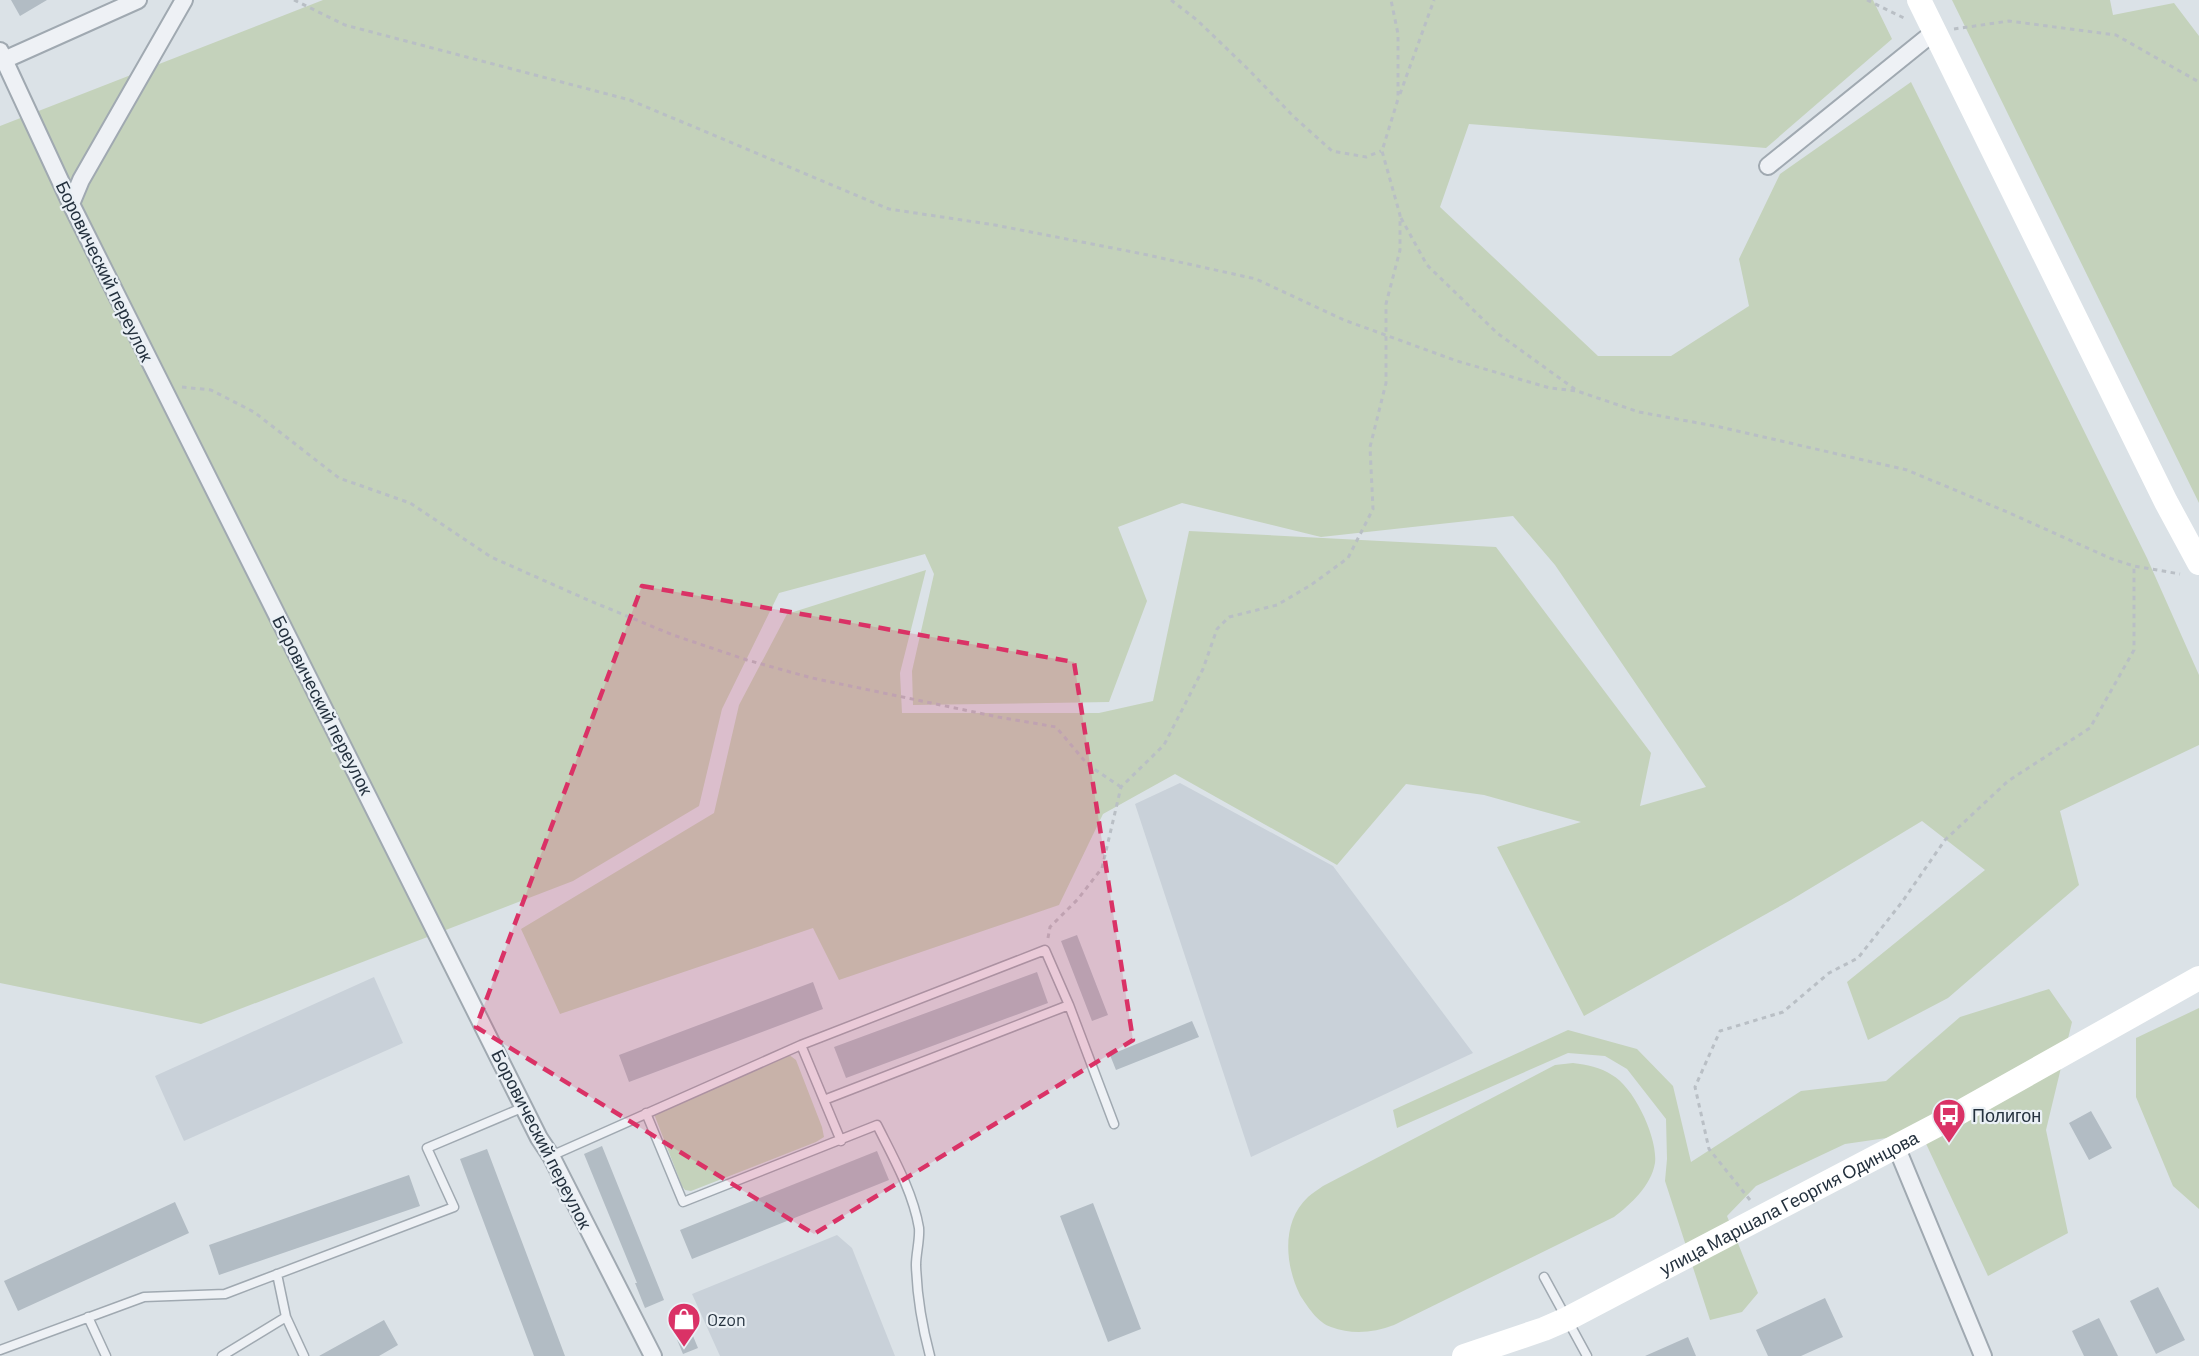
<svg xmlns="http://www.w3.org/2000/svg" width="2199" height="1356" viewBox="0 0 2199 1356" font-family="Barlow,sans-serif">
	<rect width="100%" height="100%" fill="#dbe2e7"/>
	<path fill="#c9d1d9" d="M1180,783L1333,866L1473,1053L1251,1157L1135,804Z
		M374,977L403,1043L184,1141L155,1076Z
		M837,1235L852,1248L895,1356H720L692,1294Z"/>
	<path fill="#c4d2bb" d="M323,0H1873L1892,39L1766,148L1469,124L1440,207L1598,356H1671L1749,306L1739,259L1780,174L1911,82L2147,558L2199,675V745L2060,811L2079,885L1948,998L1868,1040L1847,982L1985,870L1922,821L1791,900L1584,1016L1497,847L1581,822L1484,795L1406,784L1337,865L1175,774L1103,814L1059,905L839,980L813,928L560,1014L521,929L714,813L739,705L787,614L926,570L900,673L902,713H1099L1153,701L1189,531L1496,547L1651,753L1640,806L1706,787L1555,565L1513,516L1321,537L1182,503L1118,527L1147,601L1109,702L913,705L912,671L934,574L925,554L779,593L722,709L699,806L573,881L201,1024L0,983V126Z
		M1952,0H2110L2113,15L2174,3L2199,36V503Z
		M2049,989L2072,1022L2046,1130L2068,1233L1988,1276L1921,1133L1845,1144L1756,1186L1727,1216L1758,1293L1742,1312L1710,1320L1665,1181L1667,1159L1666,1119L1627,1069L1605,1056L1568,1053L1397,1128L1393,1110L1568,1030L1637,1049L1673,1086L1691,1162L1801,1091L1886,1081L1960,1017Z
		M2199,1008V1209L2173,1186L2136,1097V1038Z
		M788,1054L796,1060L822,1127L824,1137L816,1142L691,1191L685,1190L682,1186L654,1114Z
		M1573,1063C1587,1065 1600,1067 1612,1075C1634,1087 1658,1138 1655,1163C1651,1186 1631,1204 1614,1217L1394,1325C1373,1333 1352,1335 1331,1327C1318,1323 1307,1306 1300,1295C1285,1265 1281,1222 1308,1197C1312,1193 1318,1190 1323,1186L1555,1065Z"/>
	<path fill="#b2bcc4" d="M11,0H47L20,16Z
		M1077,935L1108,1015L1092,1021L1061,941Z
		M1037,972L1048,1003L846,1078L834,1047Z
		M813,982L823,1009L629,1082L619,1055Z
		M1192,1021L1199,1037L1116,1070L1110,1055Z
		M2091,1111L2112,1148L2089,1160L2069,1123Z
		M602,1146L664,1300L645,1308L635,1283H637L584,1154Z
		M487,1149L565,1356H534L460,1159Z
		M877,1151L889,1180L692,1259L680,1230Z
		M409,1175L420,1206L219,1275L209,1245Z
		M175,1202L189,1233L18,1311L4,1281Z
		M1093,1203L1141,1329L1108,1342L1060,1216Z
		M2158,1287L2185,1340L2156,1354L2130,1301Z
		M1825,1298L1843,1337L1801,1356H1768L1756,1330Z
		M2099,1318L2118,1356H2084L2072,1331Z
		M384,1320L398,1345L379,1356H319Z
		M688,1324L698,1348L683,1354L673,1330Z
		M1688,1337L1696,1356H1645Z"/>
	<g fill="none" stroke-linecap="round" stroke-linejoin="round">
		<g stroke="#a0a9b1" stroke-width="11">
			<path id="lane" d="M801,1045L1045,950L1069,1005L1114,1124
				M824,1100L1069,1005
				M646,1113L683,1202L877,1125C893,1157 913,1192 919,1228C920,1240 916,1253 916,1265C917,1296 922,1326 930,1356
				M551,1156L801,1045L841,1141
				M277,1274L286,1317L304,1356
				M1544,1277L1587,1356
				M88,1317L106,1356
				M0,1350L144,1297L225,1294L454,1207L427,1148L524,1107
				M222,1356L286,1317"/>
		</g>
		<g stroke="#a0a9b1" stroke-width="20">
			<path id="street" d="M0,51L71,204L539,1138L551,1156L653,1356
				M4,60L138,0
				M1768,166L1934,32
				M71,204L81,180L184,0
				M1896,1146L1983,1356"/>
		</g>
		<path stroke="#b9bfc5" stroke-width="3" stroke-dasharray="4.5 4.5" stroke-linecap="butt" d="M294,0L345,25L630,100L889,209L995,225L1143,254L1256,279L1344,320L1457,361L1550,388L1577,391L1639,412L1720,427L1907,470L2005,511L2112,559L2134,566L2180,574
			M1171,0L1197,20L1251,72L1294,117L1332,151L1366,157L1381,151
			M1867,0L1906,19
			M1954,29L2009,21L2116,35L2199,82
			M1400,94L1434,0
			M1401,218L1427,265L1497,333L1576,390
			M182,387L211,390L254,412L339,478L410,503L491,557L588,600L673,635L747,660L812,678L998,717L1056,727L1088,765L1121,787
			M1048,938L1050,927L1078,899L1102,868L1121,787L1164,745L1203,669L1217,629L1229,617L1277,605L1311,585L1348,558L1373,509L1370,447L1386,383V304L1400,250V215L1382,151L1398,99V34L1391,0
			M1750,1200L1709,1149L1695,1087L1720,1031L1783,1012L1829,973L1858,958L1902,902L1945,840L2008,781L2090,728L2134,650V566"/>
		<use href="#lane" stroke="#eef1f5" stroke-width="8"/>
		<use href="#street" stroke="#eef1f5" stroke-width="16"/>
		<g stroke="#fff" stroke-width="24">
			<path d="M1919,0L2166,502L2199,563"/>
			<path id="s1" d="M1464,1356L1544,1329L1567,1319L1939,1124L2199,978"/>
		</g>
	</g>
	<path fill="#da3266" fill-opacity="0.2" stroke="#da3266" stroke-width="4.5" stroke-dasharray="12 8" stroke-linejoin="round" d="M642,586L1074,662L1133,1040L814,1234L476,1027Z"/>
	<defs>
		<g id="bus-pin" transform="scale(1.725)"><path d="M0 17L-7.5 6A9.5 9.5 0 1 1 7.5 6Z" fill="#da3266" stroke="#eaf0f5"/><path d="M-5-6H5V4H4V6H2V4H-2V6H-4V4H-5ZM-3.5-4V0h7V-4ZM-3.5 1.2v1.5H-2V1.2ZM2 1.2v1.5H3.5V1.2Z" fill="#fff"/></g>
		<g id="shop-pin" transform="scale(1.725)"><path d="M0 17L-7.5 6A9.5 9.5 0 1 1 7.5 6Z" fill="#da3266" stroke="#eaf0f5"/><path d="M-5-2.5h2.3a2.7 3.5 0 0 1 5.4 0H5L5.5 6h-11ZM-1.5-2.5h3a1.5 2.3 0 0 0-3 0Z" fill="#fff"/></g>
	</defs>
	<g fill-rule="evenodd">
		<use href="#bus-pin" x="1949" y="1115"/>
		<use href="#shop-pin" x="684" y="1319"/>
	</g>
	<g text-anchor="middle" dominant-baseline="central" stroke-width="4.5" stroke-linejoin="round" paint-order="stroke">
		<g font-size="18" fill="#24313e" stroke="#eaf0f5">
			<text transform="translate(105 271) rotate(64)">Боровический переулок</text>
			<text transform="translate(323 705) rotate(63)">Боровический переулок</text>
			<text transform="translate(542 1139) rotate(63)">Боровический переулок</text>
			<text stroke="none"><textPath href="#s1" startOffset="360">улица Маршала Георгия Одинцова</textPath></text>
		</g>
		<g font-size="18" fill="#24313e" stroke="#eaf0f5" text-anchor="start">
			<text x="1972" y="1115">Полигон</text>
			<text x="707" y="1319">Ozon</text>
		</g>
	</g>
</svg>
